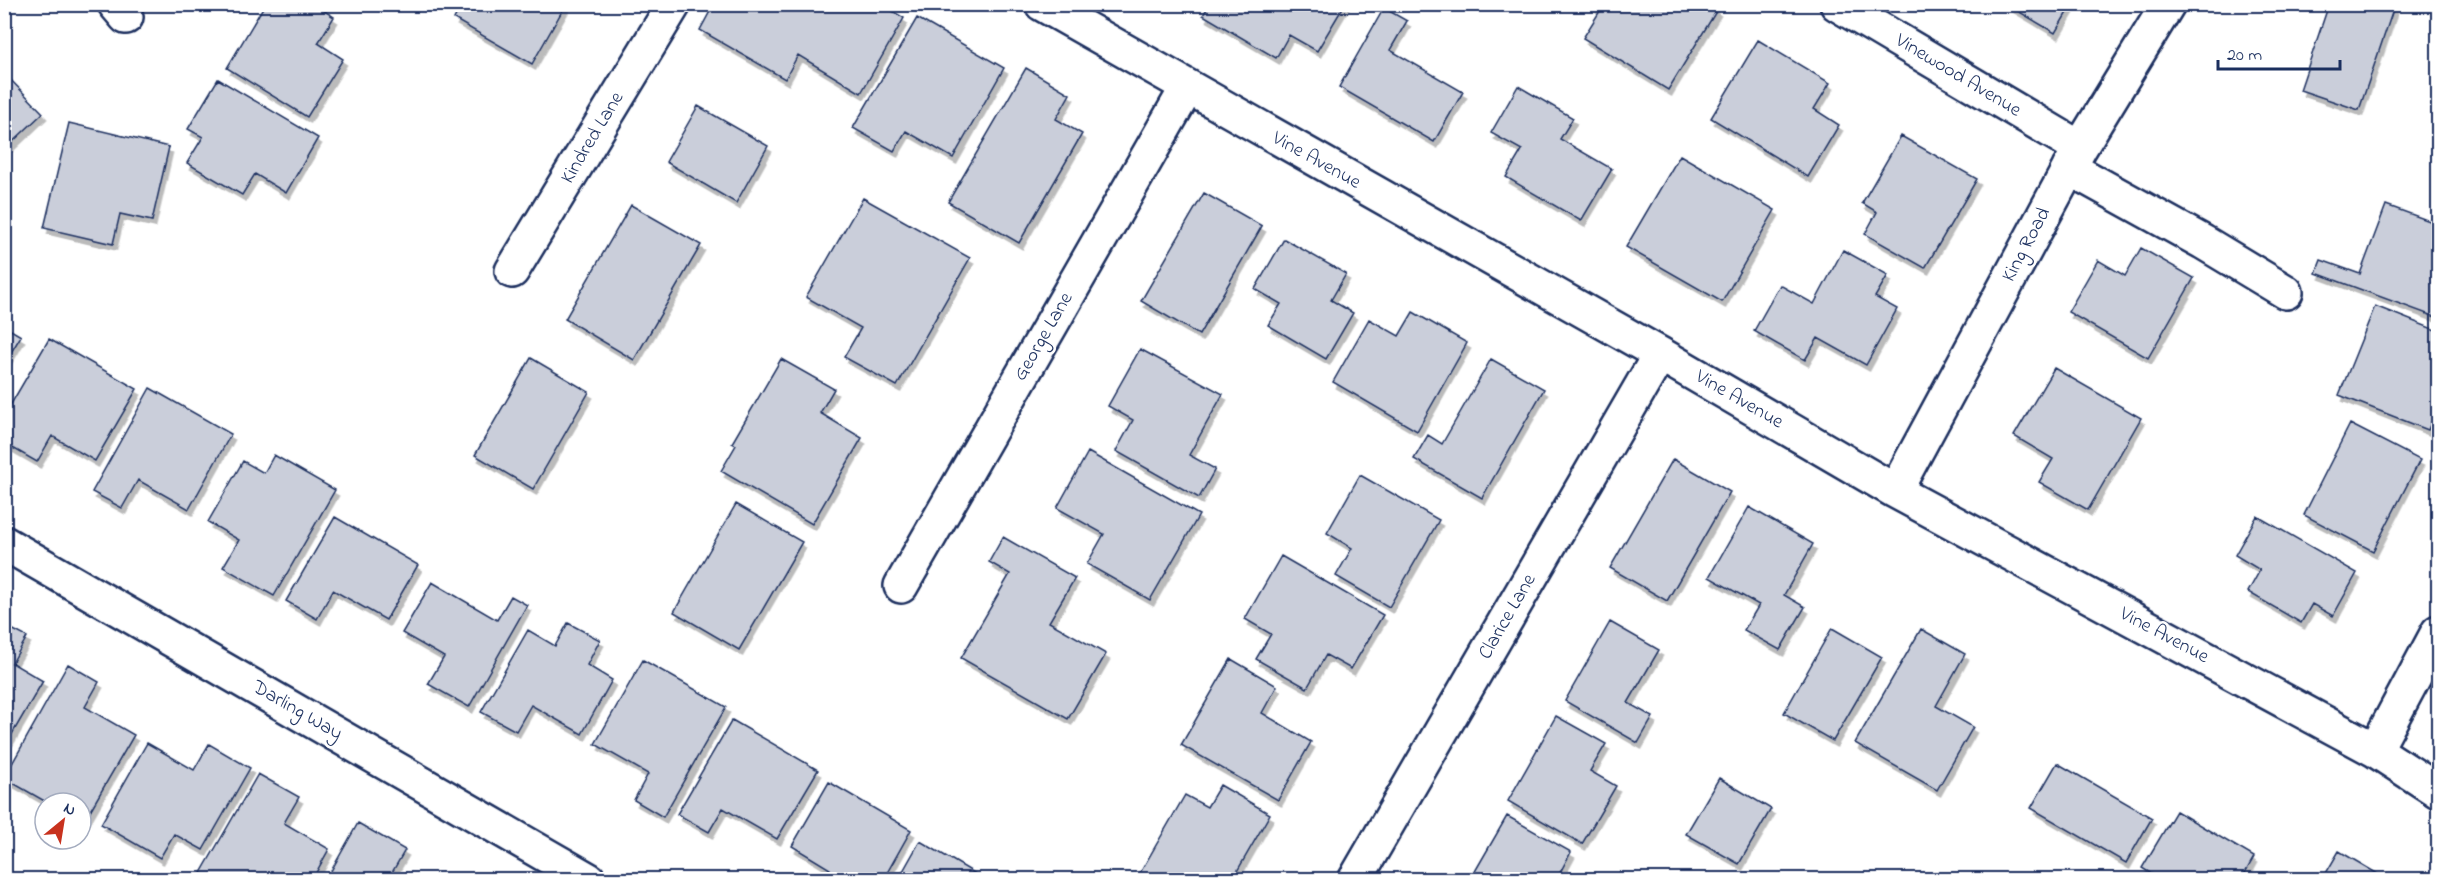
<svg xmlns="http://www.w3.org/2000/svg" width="2443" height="884" viewBox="0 0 2443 884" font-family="'Indie Flower',sans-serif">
	<defs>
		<filter id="shadow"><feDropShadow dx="3.5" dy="6" stdDeviation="0" flood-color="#0004"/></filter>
	</defs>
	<rect width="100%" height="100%" fill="#fff"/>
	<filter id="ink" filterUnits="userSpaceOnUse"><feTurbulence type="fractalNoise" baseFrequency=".0167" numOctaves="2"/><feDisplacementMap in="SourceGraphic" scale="12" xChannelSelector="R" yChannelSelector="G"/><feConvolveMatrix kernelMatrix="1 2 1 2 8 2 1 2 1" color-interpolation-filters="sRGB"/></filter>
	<g filter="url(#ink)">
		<path fill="#caceda" stroke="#1b2f5e" stroke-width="1.5" filter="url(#shadow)" d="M265,4H314L334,17L318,43L343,59L307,117L227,68Z
			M462,4H566L532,64L454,19Z
			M714,4H881L904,18L861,93L798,55L785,79L700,30Z
			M1210,4H1345L1317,51L1289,35L1276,58L1203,15Z
			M1589,4H1709L1717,10L1668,90L1583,38L1600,11Z
			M2006,4H2072L2055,33Z
			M2329,4H2395L2359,110L2300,90Z
			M1384,8L1407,21L1390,50L1463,92L1434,142L1339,87Z
			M917,18L1004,68L953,158L906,131L894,151L853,128Z
			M1758,40L1830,83L1814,109L1839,125L1808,177L1711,118Z
			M1026,68L1070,94L1056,119L1082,134L1019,243L948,202Z
			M4,73L43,113L4,150Z
			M218,79L318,138L286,193L255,174L242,195L187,163L203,137L188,129Z
			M1518,86L1573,118L1560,139L1612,169L1581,221L1506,177L1522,150L1491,133Z
			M698,106L768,146L736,203L666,162Z
			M69,123L169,147L152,221L120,214L113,244L44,228Z
			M1901,136L1977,179L1925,268L1865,234L1877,212L1862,203Z
			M1680,155L1775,210L1722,302L1626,247Z
			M1204,193L1262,226L1199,335L1141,301Z
			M863,198L970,258L897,386L844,357L861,328L806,297Z
			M631,205L701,245L634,360L565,319Z
			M2386,205L2438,224V318L2316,273L2321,260L2360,274Z
			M1284,239L1346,274L1331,300L1353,313L1326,359L1268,325L1281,304L1255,289Z
			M2141,248L2194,278L2148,358L2068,312L2098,260L2125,276Z
			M1843,250L1888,275L1875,297L1897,309L1866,365L1818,338L1805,360L1754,331L1780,285L1814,304Z
			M2375,306L2438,331V405L2428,430L2339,395Z
			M1413,312L1467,343L1417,431L1333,382L1369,319L1399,336Z
			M4,326L21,336L4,364Z
			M49,339L137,389L95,461L52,436L37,462L4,443V416Z
			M1140,349L1223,394L1189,455L1215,469L1199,498L1116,451L1133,420L1108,406Z
			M531,358L589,392L533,489L475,455Z
			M781,359L834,389L820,413L862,438L812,524L721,471L736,445L732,443Z
			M1491,359L1544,389L1482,498L1414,459L1428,435L1442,444Z
			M2054,368L2141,418L2088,510L2039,482L2053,459L2014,436Z
			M150,388L231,434L189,509L138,480L122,508L92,492Z
			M2350,424L2420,460L2373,551L2304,515Z
			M1088,452L1199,515L1150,600L1087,564L1104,534L1057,508Z
			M274,455L335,490L274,596L223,567L239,540L208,522L243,461L264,473Z
			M1673,459L1730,492L1667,601L1610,568Z
			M1360,475L1439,520L1389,607L1336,576L1352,548L1327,533Z
			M736,504L802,542L739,650L674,612Z
			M1749,507L1813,544L1784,595L1805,607L1780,650L1744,630L1759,605L1709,577Z
			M2257,516L2357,573L2333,616L2312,604L2301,623L2248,592L2260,570L2235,555Z
			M335,517L418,565L386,620L333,590L317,619L286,601Z
			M1003,537L1075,578L1049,622L1106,654L1068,719L961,658L1010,574L989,562Z
			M1281,556L1383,615L1351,669L1326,655L1307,688L1256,659L1271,634L1245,619Z
			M432,582L497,620L511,596L527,605L469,707L428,684L444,657L402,633Z
			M1610,622L1659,650L1628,703L1653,717L1638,743L1565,701Z
			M568,623L600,640L587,665L612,680L582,734L531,705L516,731L481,712L528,630L555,646Z
			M4,625L27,637L12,663L43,681L4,748Z
			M1832,628L1882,657L1833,741L1784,713Z
			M1921,629L1965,654L1936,706L1973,727L1937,790L1855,743Z
			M1231,659L1277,686L1262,713L1311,742L1278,800L1181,745Z
			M643,660L726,707L663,817L634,800L648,774L595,744Z
			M68,664L99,682L85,707L134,735L83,823L81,822V803H48L4,778Z
			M1556,716L1606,744L1590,771L1616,786L1582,844L1508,801Z
			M732,720L818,770L777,839L723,808L709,832L677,814Z
			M147,743L194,770L209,744L250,768L203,850L174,834L160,858L101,824Z
			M2057,763L2152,818L2126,863L2031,808Z
			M258,774L299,797L284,823L329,849L312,880H212L201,873Z
			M1719,778L1771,809L1739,864L1686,834Z
			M829,782L911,830L883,880H824L830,869L792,846Z
			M1220,785L1270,814L1232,880H1150L1140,873L1185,795L1207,807Z
			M2176,811L2254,857L2241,880H2161L2142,868Z
			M1507,816L1571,852L1556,880H1470Z
			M358,823L405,850L390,876L396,880H326Z
			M920,841L986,880H898Z
			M2339,851L2388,880H2322Z"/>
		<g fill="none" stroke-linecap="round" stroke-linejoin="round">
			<g stroke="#1b2f5e" stroke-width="38">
				<path id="minor" d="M115,4L126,17
					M1042,4L1660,354L1895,491L2375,750L2438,791
					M1837,4L2080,148
					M2069,168L2203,242L2286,292
					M512,271L674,4
					M1895,491L2080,148L2168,4
					M4,543L589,880
					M901,586L1187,88
					M2375,750L2438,632
					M1355,880L1660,354"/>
			</g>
			<use href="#minor" stroke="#fff" stroke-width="33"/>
		</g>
	</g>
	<g text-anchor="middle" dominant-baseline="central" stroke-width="5" stroke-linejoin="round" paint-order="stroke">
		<g font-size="20" fill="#1b2f5e" stroke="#fff">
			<text transform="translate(1958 76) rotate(31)">Vinewood Avenue</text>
			<text transform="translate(593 138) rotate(-59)">Kindred Lane</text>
			<text transform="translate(1316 161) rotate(29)">Vine Avenue</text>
			<text transform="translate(2027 245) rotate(-62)">King Road</text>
			<text transform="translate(1044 337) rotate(-60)">George Lane</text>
			<text transform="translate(1739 400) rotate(30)">Vine Avenue</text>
			<text transform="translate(1508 617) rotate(-60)">Clarice Lane</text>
			<text transform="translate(2164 636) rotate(28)">Vine Avenue</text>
			<text transform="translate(297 711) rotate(30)">Darling Way</text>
		</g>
	</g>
	<rect width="2443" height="884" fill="none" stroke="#fff" stroke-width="24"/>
	<rect x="12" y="12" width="2419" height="860" fill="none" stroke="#1b2f5e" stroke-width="2" filter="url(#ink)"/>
	<g transform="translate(63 821) rotate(30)"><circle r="28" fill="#ffffff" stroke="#a4acbf" stroke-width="1.5"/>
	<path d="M0-4.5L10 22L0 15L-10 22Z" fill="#c8321e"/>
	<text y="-9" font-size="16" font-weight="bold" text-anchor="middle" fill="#1b2f5e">N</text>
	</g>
	<path d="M2218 60v9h122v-9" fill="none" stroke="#1b2f5e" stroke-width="3"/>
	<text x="2227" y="60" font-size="18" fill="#1b2f5e" stroke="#ffffff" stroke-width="4.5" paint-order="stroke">20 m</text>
</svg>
